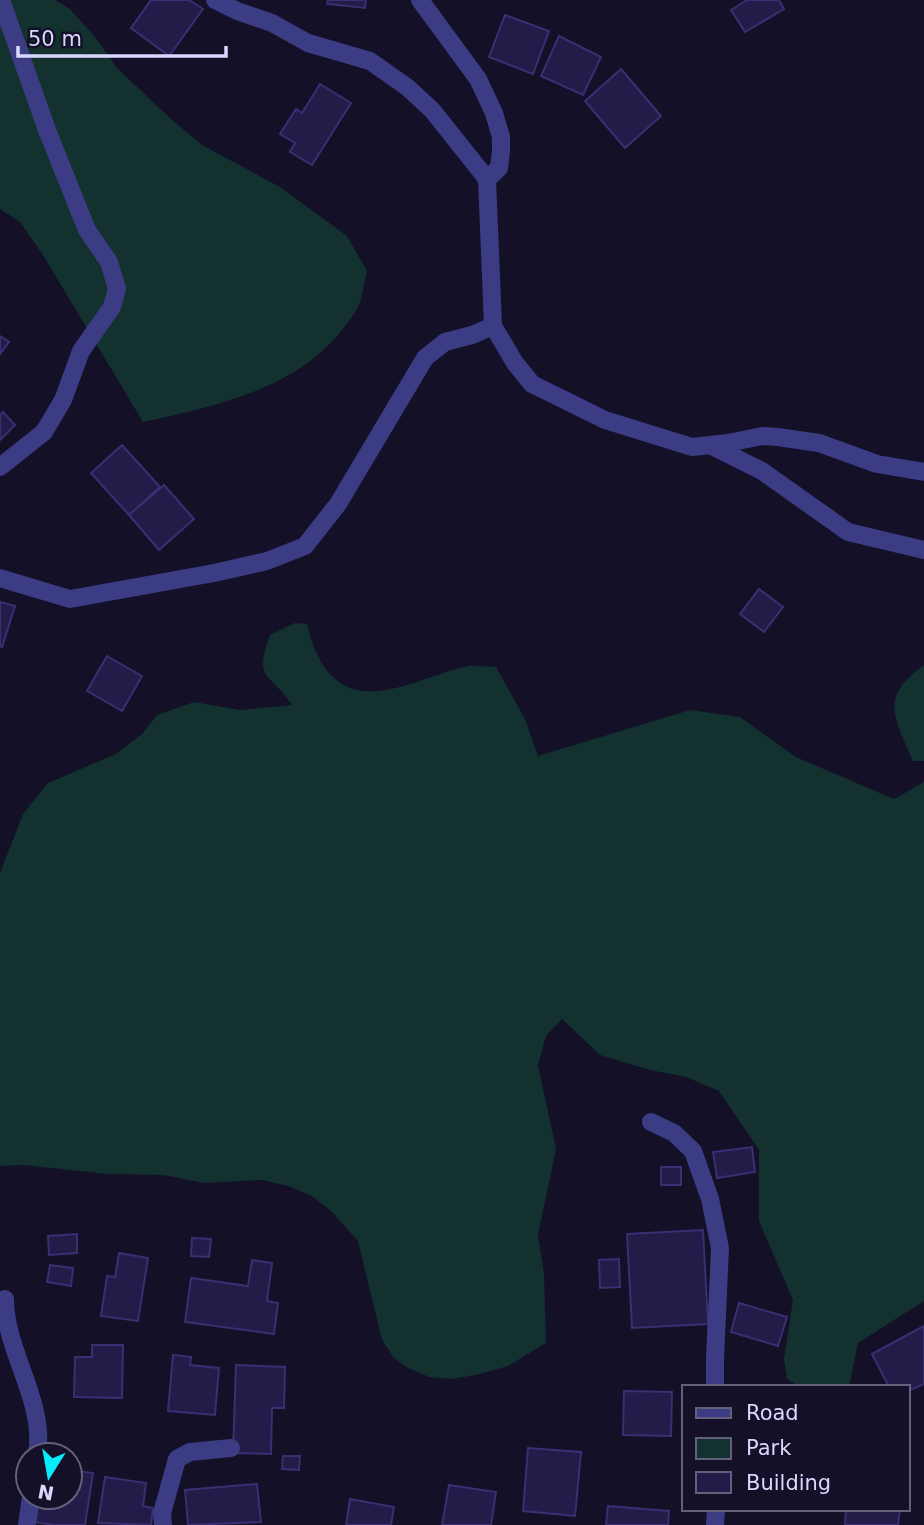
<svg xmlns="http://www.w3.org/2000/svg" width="924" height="1525" viewBox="0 0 924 1525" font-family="'DejaVu Sans',sans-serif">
	<rect width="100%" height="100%" fill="#131027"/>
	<path fill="#13312f" d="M0,0H55L70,9L95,37L117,68L172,120L202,145L280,187L347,236L367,271C364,282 363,297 358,307C355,313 350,319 346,325C299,389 216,406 143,422L43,255L20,222L0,209Z
		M295,623L307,624C310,634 312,645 317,654C350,724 417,676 469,666C478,665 487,667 496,667L525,719L538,756L690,710L740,717L796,757L894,799L924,782V1301L858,1343L849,1387H800L787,1379L784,1359L793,1300L759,1221V1150L719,1091L686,1077L650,1070L600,1055L562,1019L546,1036L538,1065L556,1149L538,1235L544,1274L546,1343L508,1366L476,1375L451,1379L429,1377L408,1368L394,1358L382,1340L358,1241L331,1211L312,1196L288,1186L262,1180L204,1183L164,1175L108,1174L23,1165L0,1166V873L23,814L48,783L116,754L142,734L157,715L194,702L241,710L292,705C270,671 253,682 270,635Z
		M924,665V761H913C894,717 879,697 924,665Z"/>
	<path fill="#231c48" stroke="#3a2f73" stroke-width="2" d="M151,0H189L203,9L169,56L131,28Z
		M328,0H366L365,8L327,4Z
		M747,0H779L784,9L745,32L731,10Z
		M505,15L549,31L533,74L489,57Z
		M559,36L601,57L583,95L541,76Z
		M621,69L661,116L625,148L585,101Z
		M320,84L351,103L312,165L290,152L295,143L280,134L296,109L302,113Z
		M0,336L9,342L0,354Z
		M3,412L15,425L0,440V415Z
		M122,445L160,487L129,515L91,473Z
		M164,485L194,519L159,550L129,515Z
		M759,589L783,607L764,632L740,614Z
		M0,602L15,606L2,647L0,646Z
		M107,656L142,676L122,711L87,691Z
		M752,1147L755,1172L717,1178L713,1152Z
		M661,1167H681V1185H661Z
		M703,1230L708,1324L632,1328L627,1234Z
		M77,1234V1253L49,1255L48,1236Z
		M192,1238L211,1239L209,1257L191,1256Z
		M119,1253L148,1258L138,1321L101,1316L107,1276L115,1277Z
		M619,1259L620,1287L600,1288L599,1260Z
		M252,1260L272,1263L267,1301L278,1303L274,1334L185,1322L191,1278L248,1286Z
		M50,1265L73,1268L71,1286L47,1282Z
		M739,1303L787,1317L778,1346L731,1332Z
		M924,1326V1384L908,1391V1387H889L872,1354Z
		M92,1345H123L122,1398L74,1397L75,1357H92Z
		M173,1355L191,1357L190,1365L219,1368L215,1415L168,1411Z
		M236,1365L285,1367L284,1408H272L271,1454L233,1453Z
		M624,1391L672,1392L671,1436L623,1435Z
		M528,1448L581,1452L575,1516L523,1511Z
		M283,1456H300L299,1470L282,1469Z
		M70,1470L93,1473L85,1525H54L34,1522L37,1497H70Z
		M105,1477L146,1483L143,1506L153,1508L151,1525L98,1523Z
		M257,1484L261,1522L188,1525L185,1490Z
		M449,1485L496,1492L491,1525H442Z
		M350,1499L394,1507L391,1525H346Z
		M608,1506L669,1511L668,1525H606Z
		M846,1509H900L898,1525H845Z"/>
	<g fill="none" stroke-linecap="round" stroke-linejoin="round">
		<path stroke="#3c3c85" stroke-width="18" d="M215,0L237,11L272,23L308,43L370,61L407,87L432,110L487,179L493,326L515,363L532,384L605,420L692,447L728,443L762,436L778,437L819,443L877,464L924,472
			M420,0L478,79L494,113L501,137V151L499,168L487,179
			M712,446L762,471L848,532L924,550
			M0,467L44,432L63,400L81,351L112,307L117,289L109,262L87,230L47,130L1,0
			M0,578L70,599L214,573L267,561L305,546L338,504L425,358L445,342L472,335L493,326
			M651,1122L674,1133L693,1151L710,1199L720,1248L715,1359V1387
			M5,1299C5,1352 46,1401 37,1455
			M27,1525L31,1497
			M163,1525L162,1513L177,1459L190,1452L231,1448
			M715,1525L716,1509"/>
	</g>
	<rect x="682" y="1385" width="228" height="126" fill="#131027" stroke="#63607d" stroke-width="2"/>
	<rect x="696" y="1408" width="35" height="10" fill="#3c3c85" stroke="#63607d" stroke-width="2"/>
	<text x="746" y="1420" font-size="21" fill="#dad7fe">Road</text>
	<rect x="696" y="1438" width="35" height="21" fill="#13312f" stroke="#63607d" stroke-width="2"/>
	<text x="746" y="1455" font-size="21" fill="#dad7fe">Park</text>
	<rect x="696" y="1472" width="35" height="21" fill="#231c48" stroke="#63607d" stroke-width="2"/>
	<text x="746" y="1490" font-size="21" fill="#dad7fe">Building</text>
	<g transform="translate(49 1476) rotate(191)"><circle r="33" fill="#131027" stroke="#63607d" stroke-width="2"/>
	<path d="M0-5L12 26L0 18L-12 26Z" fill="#07ecfb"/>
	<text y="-10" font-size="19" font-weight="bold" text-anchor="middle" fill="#dad7fe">N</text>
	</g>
	<path d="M18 46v10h208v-10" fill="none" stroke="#dad7fe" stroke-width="3.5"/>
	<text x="28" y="46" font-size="21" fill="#dad7fe" stroke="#131027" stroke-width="5" paint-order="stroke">50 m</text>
</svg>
